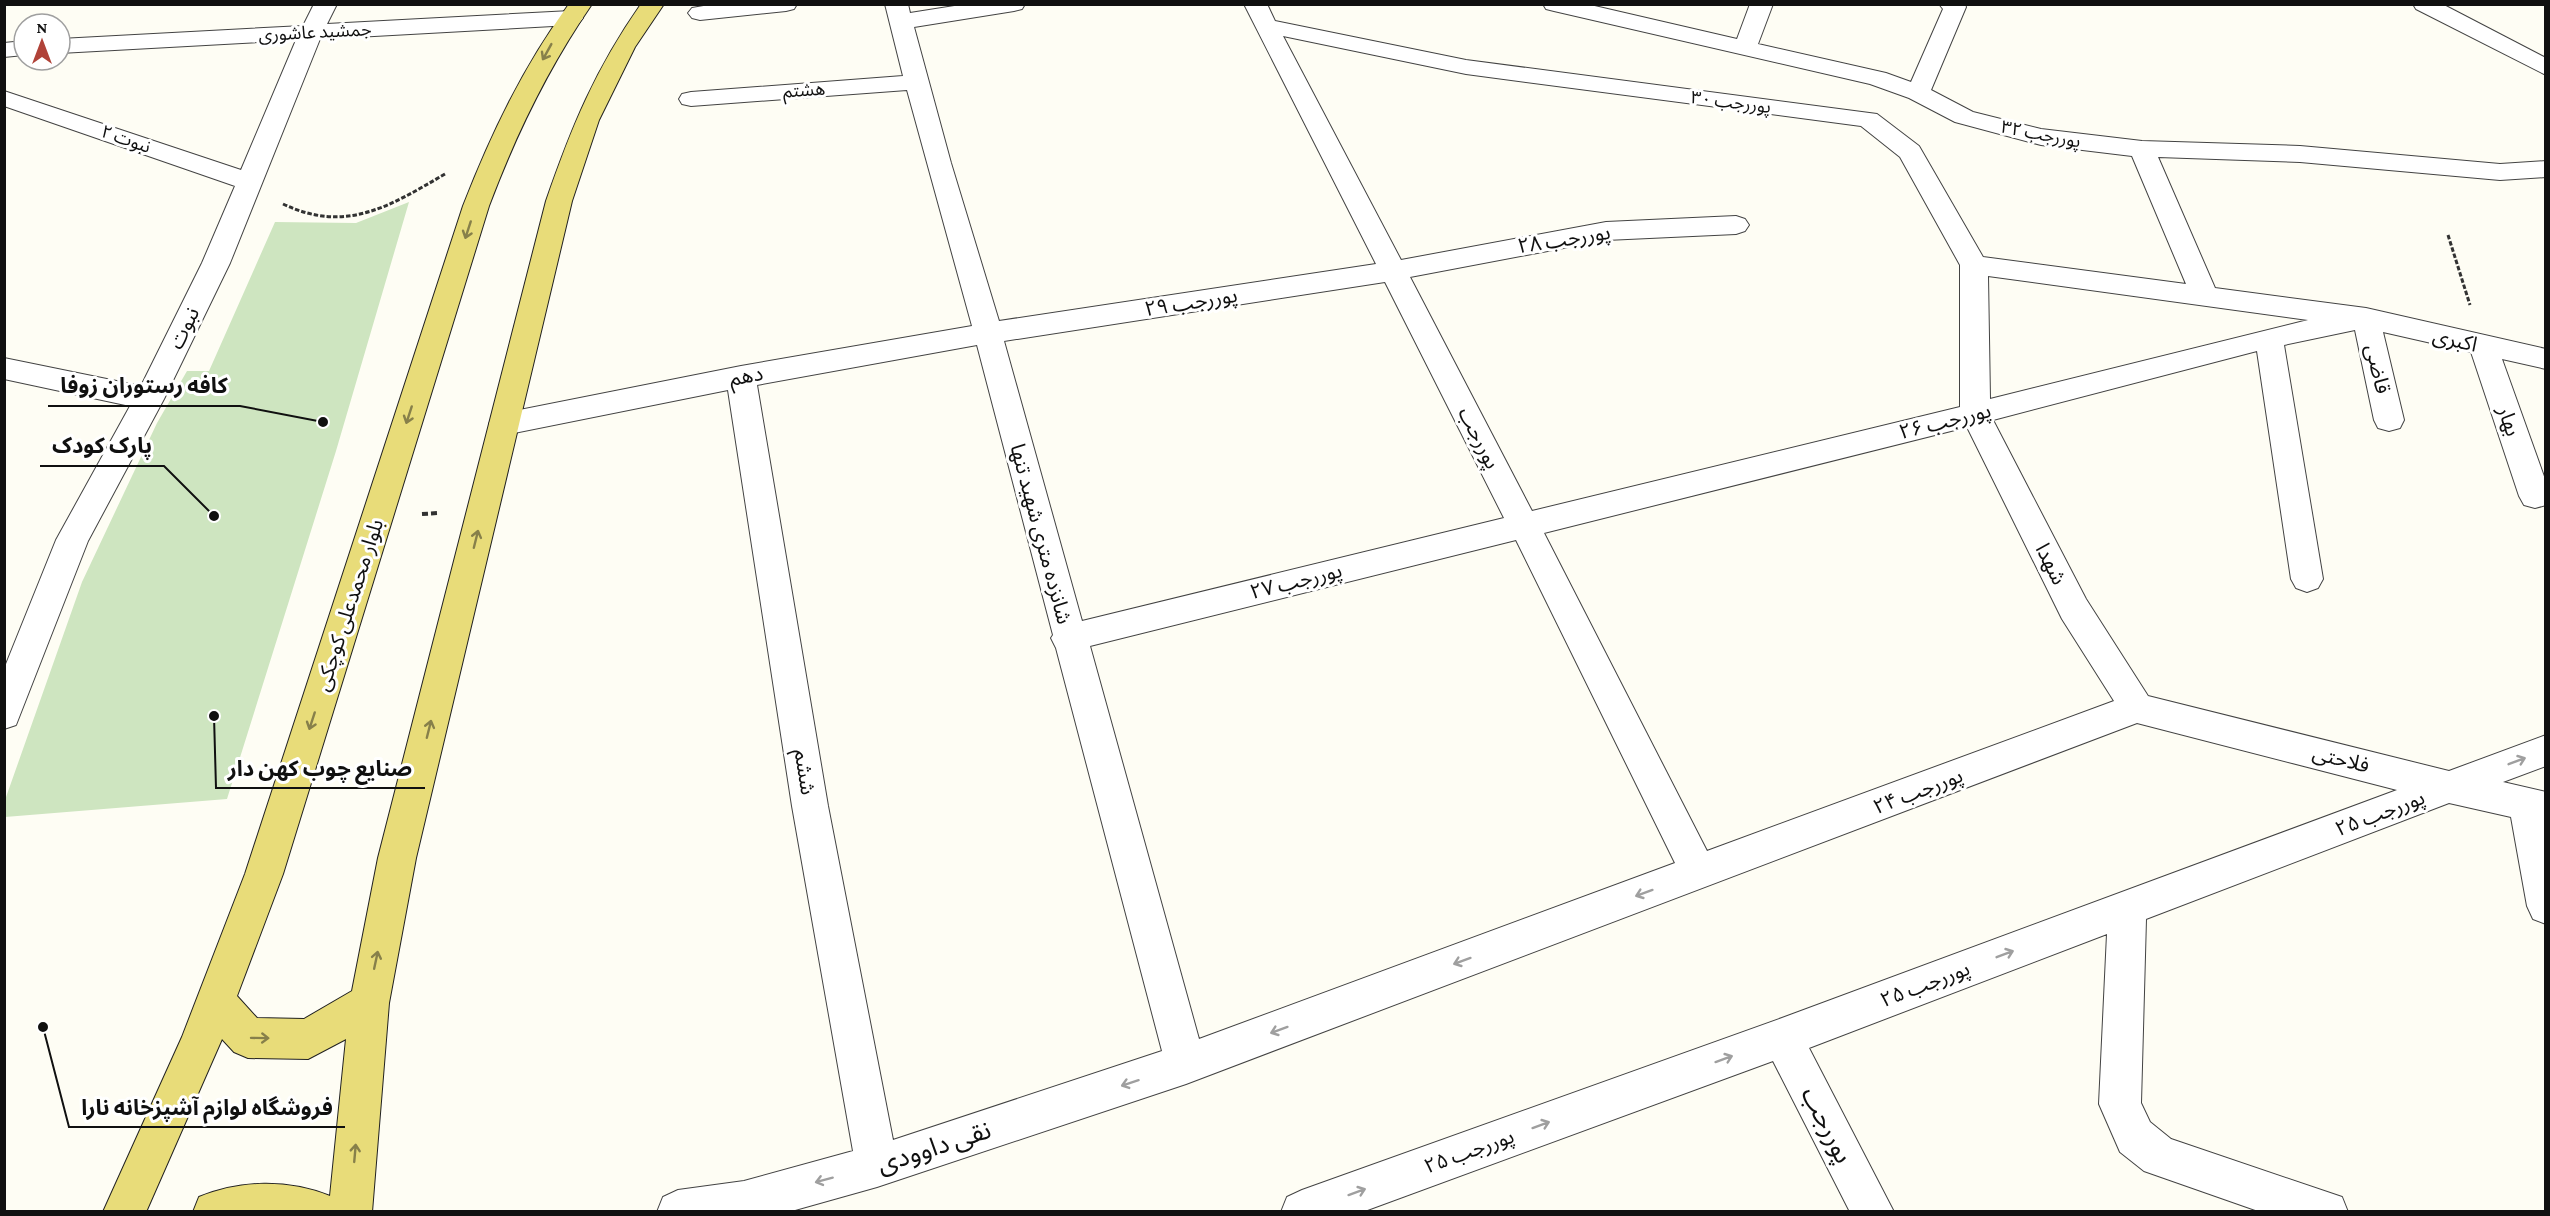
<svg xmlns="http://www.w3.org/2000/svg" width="2550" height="1216" viewBox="0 0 2550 1216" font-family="'Crimson Pro','Noto Sans Arabic',serif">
	<rect width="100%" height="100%" fill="#fefdf4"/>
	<path fill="#cee5c0" d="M409,202L336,451L227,799L5,817V800L82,582L157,423L187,371H209L275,222L356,223Z"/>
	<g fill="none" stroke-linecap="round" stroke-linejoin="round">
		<g stroke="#434343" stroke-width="2">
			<path id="minor" d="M314,4H337L327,24L571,11L579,13L583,18L579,23L571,25L320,39L230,263L164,399L88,541L16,725L4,729V669L56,540L130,406L4,379V358L141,386L202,263L235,186L4,106V91L241,170L296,40L60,53V39L303,26Z
				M715,4H797L794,9L786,11L700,20L692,18L688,13L692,8Z
				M885,4H908L910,13L967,4H1025L1022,9L1014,11L914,27L951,163L999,321L1376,264L1244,4H1267L1275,21L1466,60L1877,114L1919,146L1983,257L2186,284L2132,156L2041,145L1955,122L1909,98L1870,84L1554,11L1546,9L1543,4H1586L1737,39L1750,4H1773L1758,44L1886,73L1911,82L1943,9L1939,4H1965L1966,7L1931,90L1973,112L2041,129L2142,141L2300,146L2500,164L2546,161V177L2500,180L2300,162L2158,157L2215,288L2366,308L2546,349V369L2502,359L2546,482V505L2535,508L2524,505L2519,496L2471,352L2383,332L2404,420L2400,428L2389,431L2378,428L2374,420L2355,330L2284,345L2323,579L2318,588L2307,592L2296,588L2291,579L2257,351L1993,420L2086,599L2148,696L2449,771L2546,735V766L2503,782L2546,792V924L2533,919L2527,906L2511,817L2449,803L2146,919L2141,1103L2150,1122L2171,1139L2342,1197L2348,1212H2261L2144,1171L2120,1152L2099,1104L2107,934L1809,1048L1894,1212H1850L1773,1061L1362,1212H1281L1287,1197L1302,1190L1782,1018L2397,790L2137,723L1186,1084L877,1187L788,1212H657L663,1197L678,1190L744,1181L853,1151L792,806L728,390L504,435L493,432L489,424L493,416L504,413L741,366L972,326L907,90L691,106L682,104L679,99L682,94L691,92L903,76ZM1283,36L1466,74L1861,126L1900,157L1960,265V407L1532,511L1410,277L1606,240L1736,234L1745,231L1749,225L1745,219L1736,216L1606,222L1401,260ZM1988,276L2308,320L1990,399ZM1385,282L1504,518L1082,621L1004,341ZM977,345L1053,635L1051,638L1056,648L1162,1051L893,1140L828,806L757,385ZM1967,427L2062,619L2114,701L1707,851L1544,533ZM1516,540L1675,863L1199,1039L1090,646Z
				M2413,4H2442L2546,58V75L2416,9Z
				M24,41V55L4,57V43Z"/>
		</g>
		<g stroke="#212121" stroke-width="2">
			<path id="major" d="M569,4H592C548,68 516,134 489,206L283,874L237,996L257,1018L304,1019L352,991L378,858L546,201C572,126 595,70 641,4H664L635,47L599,120L572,201L416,858L389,1003L372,1212H193L199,1197C240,1180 288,1179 330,1196L346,1039L308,1059L248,1058L234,1052L222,1039L146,1212H103L182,1037L245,874L463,206C491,134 523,67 569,4Z"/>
		</g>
		<path stroke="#323232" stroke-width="3" stroke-dasharray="4.5 2" stroke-linecap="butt" d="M283,204C346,234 390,206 445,174
			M2448,235L2470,305"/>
		<path stroke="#323232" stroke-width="4" stroke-dasharray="6 3" stroke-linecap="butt" d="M422,514L439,513"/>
		<use href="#minor" fill="#fff" fill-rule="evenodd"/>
		<use href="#major" fill="#e8dc79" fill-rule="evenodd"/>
	</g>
	<defs><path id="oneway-shaft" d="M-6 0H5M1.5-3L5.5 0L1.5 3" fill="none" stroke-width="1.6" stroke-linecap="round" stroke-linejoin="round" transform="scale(1.5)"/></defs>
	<g stroke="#87804a">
		<use href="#oneway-shaft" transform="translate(547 52) rotate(119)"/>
		<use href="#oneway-shaft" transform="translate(468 230) rotate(108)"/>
		<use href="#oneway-shaft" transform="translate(409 415) rotate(108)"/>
		<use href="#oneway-shaft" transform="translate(476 539) rotate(-76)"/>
		<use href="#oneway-shaft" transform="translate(312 721) rotate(108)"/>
		<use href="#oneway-shaft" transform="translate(429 729) rotate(-76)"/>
		<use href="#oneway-shaft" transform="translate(376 960) rotate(-78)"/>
		<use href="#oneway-shaft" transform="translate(260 1038) rotate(1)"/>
		<use href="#oneway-shaft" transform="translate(355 1153) rotate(-85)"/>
	</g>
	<g stroke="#9f9f9f">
		<use href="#oneway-shaft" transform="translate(2517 761) rotate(-21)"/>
		<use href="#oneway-shaft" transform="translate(1644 893) rotate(160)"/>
		<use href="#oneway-shaft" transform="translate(2005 954) rotate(-21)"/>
		<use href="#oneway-shaft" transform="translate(1462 961) rotate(160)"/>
		<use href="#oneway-shaft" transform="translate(1279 1030) rotate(160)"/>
		<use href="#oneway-shaft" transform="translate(1724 1059) rotate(-20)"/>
		<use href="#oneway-shaft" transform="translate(1130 1083) rotate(162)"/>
		<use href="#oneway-shaft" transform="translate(1541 1125) rotate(-20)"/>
		<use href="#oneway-shaft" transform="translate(824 1180) rotate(165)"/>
		<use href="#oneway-shaft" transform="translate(1357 1192) rotate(-20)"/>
	</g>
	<g text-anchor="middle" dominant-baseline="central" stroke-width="6" stroke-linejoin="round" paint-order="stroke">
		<g font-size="18" fill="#101010" stroke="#fff">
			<text transform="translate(315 32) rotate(-3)">جمشید عاشوری</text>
			<text transform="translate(804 90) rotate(-4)">هشتم</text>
			<text transform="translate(1731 102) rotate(7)">پوررجب ۳۰</text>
			<text transform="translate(2041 134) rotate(11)">پوررجب ۳۲</text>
			<text transform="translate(126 139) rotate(19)">نبوت ۲</text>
		</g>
		<g font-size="21" fill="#101010" stroke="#fff">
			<text transform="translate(1564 239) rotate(-9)">پوررجب ۲۸</text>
			<text transform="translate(1191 302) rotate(-9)">پوررجب ۲۹</text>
			<text transform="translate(184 328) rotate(-64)">نبوت</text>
			<text transform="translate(2455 340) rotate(13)">اکبری</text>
			<text transform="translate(2378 369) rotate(77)">قاضی</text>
			<text transform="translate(746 376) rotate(-11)">دهم</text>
			<text transform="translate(1945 421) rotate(-14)">پوررجب ۲۶</text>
			<text transform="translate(2509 421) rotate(71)">بهار</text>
			<text transform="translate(1479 438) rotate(63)">پوررجب</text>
			<text transform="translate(1041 534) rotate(75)">شانزده متری شهید تنها</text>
			<text transform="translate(2051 564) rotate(63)">شهدا</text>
			<text transform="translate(1296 581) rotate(-14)">پوررجب ۲۷</text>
			<text transform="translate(349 605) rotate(-72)">بلوار محمدعلی کوچکی</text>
			<text transform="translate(2341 759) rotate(14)">فلاحتی</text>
			<text transform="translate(805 772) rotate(81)">ششم</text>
			<text transform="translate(1918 791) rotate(-21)">پوررجب ۲۴</text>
			<text transform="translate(2380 813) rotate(-21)">پوررجب ۲۵</text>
			<text transform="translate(1925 984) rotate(-21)">پوررجب ۲۵</text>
			<text transform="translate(1469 1151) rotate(-20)">پوررجب ۲۵</text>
		</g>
		<g font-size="26" fill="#101010" stroke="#fff">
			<text transform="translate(1827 1125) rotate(63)">پوررجب</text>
			<text transform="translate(934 1147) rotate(-18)">نقی داوودی</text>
		</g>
	</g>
	<path fill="none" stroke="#101010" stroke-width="2" d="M323 422L240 406H48M214 516L164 466H40M214 716L216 788H425M43 1027L69 1127H345"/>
	<g fill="#101010" stroke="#fff" stroke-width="2">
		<circle cx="323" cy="422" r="6"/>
		<circle cx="214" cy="516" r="6"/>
		<circle cx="214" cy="716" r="6"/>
		<circle cx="43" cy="1027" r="6"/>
	</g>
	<g font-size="22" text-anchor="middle" font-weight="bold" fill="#101010" stroke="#fff" stroke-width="6" stroke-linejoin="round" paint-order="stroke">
		<text x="144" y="393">کافه رستوران زوفا</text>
		<text x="102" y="453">پارک کودک</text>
		<text x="320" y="776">صنایع چوب کهن دار</text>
		<text x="207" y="1115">فروشگاه لوازم آشپزخانه نارا</text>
	</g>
	<rect width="2550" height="1216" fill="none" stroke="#101010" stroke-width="12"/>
	<g transform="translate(42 42)"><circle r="28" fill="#ffffff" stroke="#9f9f9f" stroke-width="1.5"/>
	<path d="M0-4.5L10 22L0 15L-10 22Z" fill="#b04238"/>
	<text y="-9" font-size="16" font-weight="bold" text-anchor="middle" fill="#101010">N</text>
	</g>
</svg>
